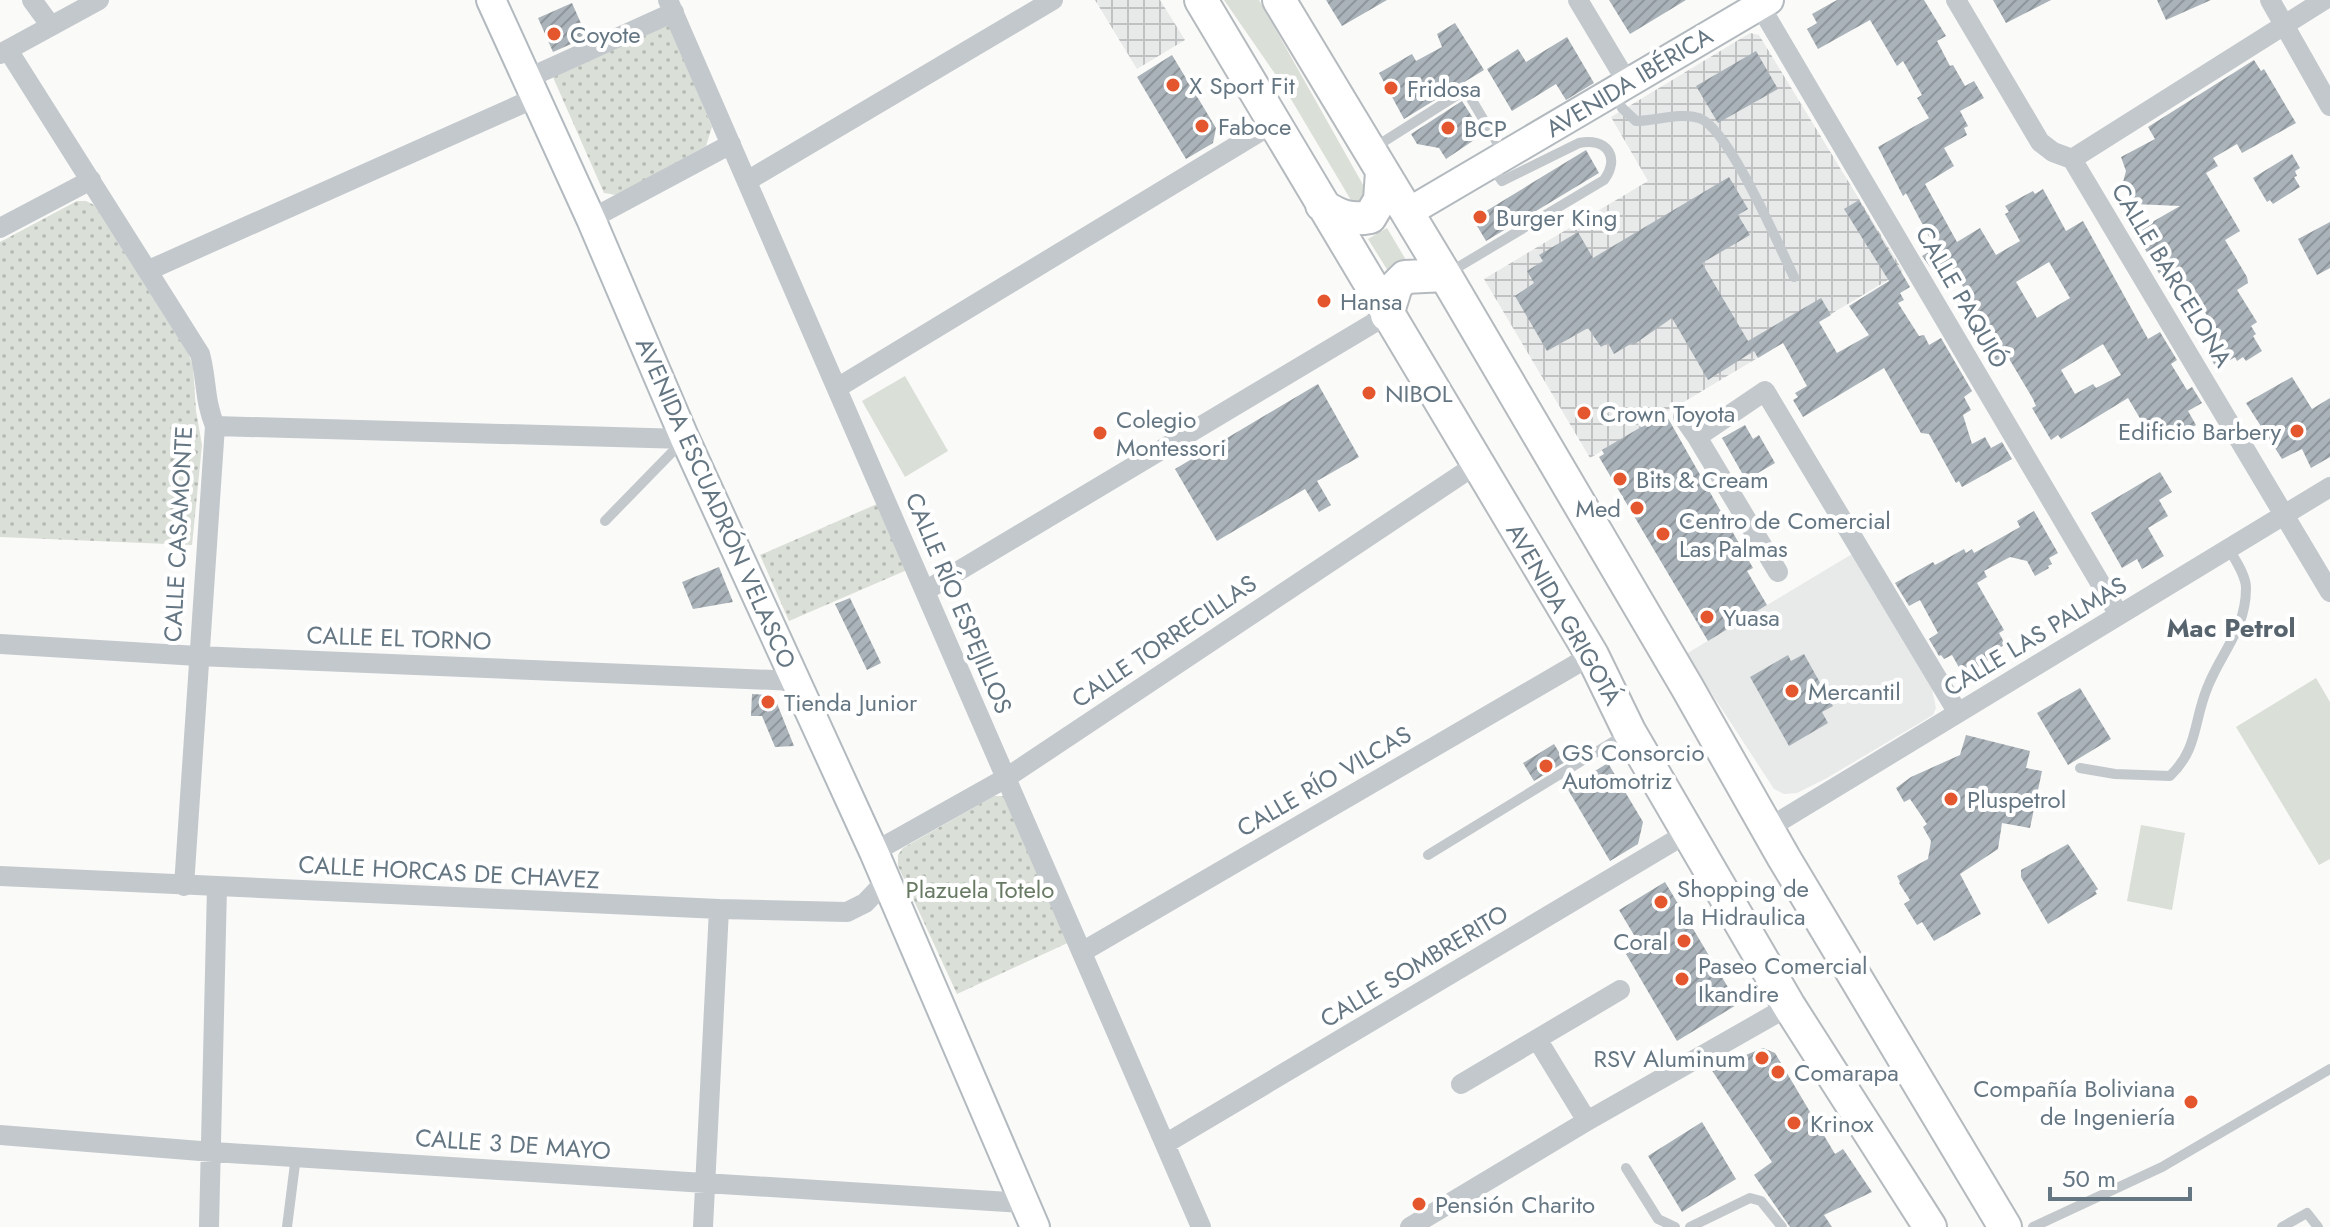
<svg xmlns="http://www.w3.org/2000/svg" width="2330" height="1227" viewBox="0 0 2330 1227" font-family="Jost,sans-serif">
	<defs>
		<pattern id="industrial-grid" width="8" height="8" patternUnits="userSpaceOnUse" patternTransform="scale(2)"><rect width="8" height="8" fill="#e8e9e9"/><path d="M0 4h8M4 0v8" fill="none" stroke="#c0c1c2"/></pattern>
		<pattern id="park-dots" width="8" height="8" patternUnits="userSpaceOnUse" patternTransform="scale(2)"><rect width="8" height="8" fill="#dadfd7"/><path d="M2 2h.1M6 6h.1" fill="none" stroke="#b4b9b4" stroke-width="1.8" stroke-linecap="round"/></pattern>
		<pattern id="building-hatch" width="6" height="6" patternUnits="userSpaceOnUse" patternTransform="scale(2)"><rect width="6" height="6" fill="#aab3b9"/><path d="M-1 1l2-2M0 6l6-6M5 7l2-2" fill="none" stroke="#8e969c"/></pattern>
	</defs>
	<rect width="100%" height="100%" fill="#fafaf8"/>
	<path fill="#e8e9e9" d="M1852,554L1932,689L1936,708L1933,715L1827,778L1797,793L1784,794L1774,789L1686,654Z"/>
	<path fill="url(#industrial-grid)" d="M1095,0H1160L1185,40L1137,69Z
		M1750,33L1759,35L1903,271L1590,458L1484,279L1648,181L1611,117Z"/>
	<path fill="#dadfd7" d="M1224,0H1259L1371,199L1358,212L1282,84Z
		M1387,228L1406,260L1388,271L1368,239Z
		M905,376L948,451L905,477L862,401Z
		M2316,678L2330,702V859L2319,865L2236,727Z
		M2141,825L2185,833L2172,910L2127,901Z"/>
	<path fill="url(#park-dots)" d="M668,21L712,127L706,146L617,195L604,193L552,75Z
		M77,201H86L94,205L188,353L193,366L196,411L202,445L192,545L0,537V242Z
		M877,504L907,570L789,621L760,555Z
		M994,796H1005L1074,940L957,994L898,866V855L903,848Z"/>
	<path fill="url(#building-hatch)" fill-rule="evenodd" d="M1326,0H1387L1342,26Z
		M1609,0H1686L1630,34Z
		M1837,0H1924L1946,36L1937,41L1950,66L1953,65L1965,86L1974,81L1984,98L1960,111L1968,126L1964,128L1967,135L1944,148L1954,166L1925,184L1957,242L1980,228L1996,255L2020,241L2005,214L2009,212L2005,206L2033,191L2035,194L2043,189L2066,231L2083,221L2148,339L2160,332L2177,360L2171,364L2187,390L2192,387L2202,403L2188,411L2196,425L2181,434L2178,428L2159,439L2153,429L2148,432L2128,398L2061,439L2058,435L2051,440L2032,408L2036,406L2033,399L2008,357L1993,366L1983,350L1994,343L1973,308L1964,314L1955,298L1966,292L1951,266L1936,275L1922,256L1935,248L1906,193L1903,196L1878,147L1929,118L1917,98L1922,95L1903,61L1897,66L1870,20L1818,49L1807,29L1817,23L1812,14ZM2049,262L2070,298L2037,318L2016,282ZM2103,344L2121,375L2096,388L2093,384L2075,394L2061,370Z
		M1993,0H2051L2006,23Z
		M2157,0H2211L2166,20Z
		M572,3L587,37L553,52L538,18Z
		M1455,23L1484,70L1404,119L1379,73L1412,54L1416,61L1442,47L1437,34Z
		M1567,37L1594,83L1566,100L1556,84L1512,111L1487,69L1518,49L1526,62Z
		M1756,51L1778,89L1718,123L1696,86Z
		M1172,55L1216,128L1213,143L1186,159L1137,77Z
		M2254,60L2261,71L2264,69L2296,123L2242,153L2237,144L2213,158L2218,166L2206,173L2240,231L2225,240L2247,277L2248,283L2237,290L2257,322L2251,326L2256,334L2253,336L2262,351L2246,361L2243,357L2237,361L2235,357L2230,360L2228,358L2215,366L2206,350L2219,342L2207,323L2210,321L2190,286L2186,288L2184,284L2171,292L2168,289L2135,232L2180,206L2134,204L2122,186L2126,171L2121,157L2155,139L2148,127Z
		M1462,101L1483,134L1446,159L1439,148L1417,144L1411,134Z
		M1586,150L1599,173L1486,241L1473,219Z
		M2292,154L2300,168L2295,171L2297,176L2294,177L2300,187L2273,204L2270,200L2267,202L2253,178Z
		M1729,177L1748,209L1738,215L1750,235L1702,263L1748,341L1821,298L1831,315L1819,322L1837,353L1869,335L1849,306L1889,281L1844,209L1859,200L1910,287L1900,293L1904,300L1898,303L1919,336L1924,335L1929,345L1941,338L1972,391L1964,397L1971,410L1963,415L1972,444L1985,437L1991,448L2002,442L2012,459L1962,487L1959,481L1956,483L1929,434L1921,433L1884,368L1803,417L1793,400L1798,397L1795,393L1807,386L1783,343L1758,358L1754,351L1708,380L1672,318L1633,345L1632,343L1614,354L1608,343L1601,347L1588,328L1547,351L1515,296L1534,283L1527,271L1543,261L1539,255L1578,232L1593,258Z
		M2330,222V268L2317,275L2298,239Z
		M2292,377L2312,409L2330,398V457L2311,468L2302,449L2282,459L2246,403Z
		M1318,384L1359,457L1317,481L1331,505L1319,512L1305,489L1217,541L1175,469Z
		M1665,413L1753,568L1747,571L1767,605L1708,641L1599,457L1604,454L1602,450Z
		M1745,425L1753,439L1759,435L1775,463L1746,480L1722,438Z
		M2160,472L2172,492L2159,500L2168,516L2148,528L2164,556L2142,569L2137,559L2122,568L2091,513Z
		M2034,511L2058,553L2049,558L2052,564L2048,566L2049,568L2035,576L2027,561L2010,557L1984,571L1987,577L1977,583L2004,630L1999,633L2005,644L1995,652L1996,655L1978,667L1975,662L1961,671L1952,655L1944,659L1941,655L1939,656L1929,639L1938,633L1920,600L1909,606L1895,583L1933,562L1935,565L1964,549L1966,553L1972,549L1974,553L2020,527L2017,521Z
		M719,567L733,602L693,609L682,582Z
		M850,598L881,663L867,670L835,604Z
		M1804,654L1833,706L1822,712L1828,723L1789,746L1750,677L1788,655L1791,661Z
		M2080,688L2111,739L2068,765L2037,713Z
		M752,694L767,695L776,701L794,746L775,747L762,716H751Z
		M1966,735L2030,751L2026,768L2042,771L2030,828L2002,823L1998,849L1960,874L1981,914L1934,941L1922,922L1917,925L1904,904L1910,900L1899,883L1900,882L1897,876L1928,859L1931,841L1923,827L1927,824L1910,799L1904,802L1896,788L1911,777L1960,755Z
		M1554,744L1565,762L1534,781L1523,763Z
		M1608,763L1643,822L1638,844L1610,861L1567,788Z
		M2068,844L2098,889L2095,891L2097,894L2048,924L2021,877V870Z
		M1665,882L1738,1004L1677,1041L1626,954L1640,945L1619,910Z
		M1763,1048L1775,1053L1835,1154L1843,1149L1872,1192L1824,1215L1832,1227H1790L1754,1175L1772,1162L1711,1069Z
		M1702,1122L1736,1179L1682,1212L1648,1156Z"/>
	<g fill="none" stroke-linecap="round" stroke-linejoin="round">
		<g stroke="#b3babf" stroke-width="32">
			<path id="secondary" d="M491,0L591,219L685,439L874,852L1035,1227
				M1407,213L1769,0"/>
		</g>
		<g stroke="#b5babe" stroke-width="36">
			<path id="primary" d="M1201,0L1592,655L1629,731L1789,1006L1930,1227
				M1279,0L1445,275L1687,687L1784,858L2005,1227
				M1322,205C1338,216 1350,221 1370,217L1380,200L1382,172
				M1387,315L1396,286L1405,277L1445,275"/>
		</g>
		<path stroke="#c3c8cc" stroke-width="10" d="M1614,92L1622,108L1636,121C1656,121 1680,112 1699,118C1728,127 1779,246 1794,277
			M1372,149L1462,92L1470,97L1504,154
			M1450,272L1604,180C1621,157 1606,137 1579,143L1502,181L1492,167
			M605,521L683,441
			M2080,768L2115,774L2170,776C2199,748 2193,721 2208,686C2222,651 2246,629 2246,588C2246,575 2235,560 2229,549
			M1428,855L1624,735
			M1626,1168L1658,1219L1675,1227
			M287,1227L296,1156
			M1690,1227L1750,1198L1761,1201L1782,1227
			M2033,1227L2162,1167L2330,1069
			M2282,1227L2307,1213L2318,1227"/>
		<path stroke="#c3c8cc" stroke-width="20" d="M32,0L51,26
			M668,0L1201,1227
			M1578,0L1627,82
			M1956,0L2040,142L2053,152L2072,159L2330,592
			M2270,0L2330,106
			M1760,6L2119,615
			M8,50L200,354C207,379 204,400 215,426L184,886
			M0,54L99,0
			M526,79L674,12
			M2072,159L2324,0
			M747,181L1053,0
			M591,219L731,144
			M0,228L91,180
			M149,270L535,98
			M837,388L1274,123
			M1683,417L1697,437
			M215,426L685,439
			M1778,572L1697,437L1765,391L1958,713
			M925,591L1387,315
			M0,644L198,656L796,681
			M1767,829L2330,487
			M874,852L1006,778L1477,464
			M0,876L719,909L847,912L865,903L885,882
			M1082,952L1592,655
			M1537,1039L1587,1121
			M1461,1084L1620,990
			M0,1135L213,1152L1024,1203
			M1165,1144L1689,832
			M209,1227L217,887
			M703,1227L719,909
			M1410,1227L1587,1121L1789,1006"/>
		<use href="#secondary" stroke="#fff" stroke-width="28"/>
		<use href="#primary" stroke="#fff" stroke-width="32"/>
	</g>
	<g fill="#e4572e" stroke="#fff" stroke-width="3">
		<circle cx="554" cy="34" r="8"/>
		<circle cx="1173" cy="85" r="8"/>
		<circle cx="1391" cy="88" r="8"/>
		<circle cx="1202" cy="126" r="8"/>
		<circle cx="1448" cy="128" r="8"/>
		<circle cx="1480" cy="217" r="8"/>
		<circle cx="1324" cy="301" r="8"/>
		<circle cx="1369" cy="393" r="8"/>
		<circle cx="1584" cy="413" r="8"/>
		<circle cx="2297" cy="431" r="8"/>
		<circle cx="1100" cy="433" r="8"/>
		<circle cx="1620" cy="479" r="8"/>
		<circle cx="1637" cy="508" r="8"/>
		<circle cx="1663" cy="534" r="8"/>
		<circle cx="1707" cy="617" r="8"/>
		<circle cx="1792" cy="691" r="8"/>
		<circle cx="768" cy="702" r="8"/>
		<circle cx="1546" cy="766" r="8"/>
		<circle cx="1951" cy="799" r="8"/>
		<circle cx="1661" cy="902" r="8"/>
		<circle cx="1684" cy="941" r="8"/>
		<circle cx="1682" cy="979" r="8"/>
		<circle cx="1762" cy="1058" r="8"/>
		<circle cx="1778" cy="1072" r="8"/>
		<circle cx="2191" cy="1102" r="8"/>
		<circle cx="1794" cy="1123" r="8"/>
		<circle cx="1419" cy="1204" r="8"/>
	</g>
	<g text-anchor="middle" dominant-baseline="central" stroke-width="8" stroke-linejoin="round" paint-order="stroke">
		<g font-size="24" fill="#657683" stroke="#fff" text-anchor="start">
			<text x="570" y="34">Coyote</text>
			<text x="1189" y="85">X Sport Fit</text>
			<text x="1407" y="88">Fridosa</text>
			<text x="1218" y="126">Faboce</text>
			<text x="1464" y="128">BCP</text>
			<text x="1496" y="217">Burger King</text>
			<text x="1340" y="301">Hansa</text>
			<text x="1385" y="393">NIBOL</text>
			<text x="1600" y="413">Crown Toyota</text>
			<text x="1116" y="419">Colegio<tspan x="1116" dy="28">Montessori</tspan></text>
			<text x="2281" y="431" text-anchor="end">Edificio Barbery</text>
			<text x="1636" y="479">Bits &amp; Cream</text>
			<text x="1621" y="508" text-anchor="end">Med</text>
			<text x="1679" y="520">Centro de Comercial<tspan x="1679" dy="28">Las Palmas</tspan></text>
			<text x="1723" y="617">Yuasa</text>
			<text x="1808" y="691">Mercantil</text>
			<text x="784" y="702">Tienda Junior</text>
			<text x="1562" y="752">GS Consorcio<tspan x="1562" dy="28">Automotriz</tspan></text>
			<text x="1967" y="799">Pluspetrol</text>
			<text x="1677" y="888">Shopping de<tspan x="1677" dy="28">la Hidraulica</tspan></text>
			<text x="1668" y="941" text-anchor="end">Coral</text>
			<text x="1698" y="965">Paseo Comercial<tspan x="1698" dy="28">Ikandire</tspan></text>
			<text x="1746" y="1058" text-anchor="end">RSV Aluminum</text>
			<text x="1794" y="1072">Comarapa</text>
			<text x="2175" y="1088" text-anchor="end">Compañía Boliviana<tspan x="2175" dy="28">de Ingeniería</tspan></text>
			<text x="1810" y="1123">Krinox</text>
			<text x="1435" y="1204">Pensión Charito</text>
		</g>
		<g font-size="24" fill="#657683" stroke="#fff">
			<text transform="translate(1629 82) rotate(-31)">AVENIDA IBÉRICA</text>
			<text transform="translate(2172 275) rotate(59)">CALLE BARCELONA</text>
			<text transform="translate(1962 297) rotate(60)">CALLE PAQUIÓ</text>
			<text transform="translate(716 503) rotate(66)">AVENIDA ESCUADRÓN VELASCO</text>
			<text transform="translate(178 534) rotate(-87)">CALLE CASAMONTE</text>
			<text transform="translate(959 603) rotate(67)">CALLE RÍO ESPEJILLOS</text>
			<text transform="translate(1564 614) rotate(60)">AVENIDA GRIGOTÁ</text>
			<text transform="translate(2035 636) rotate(-31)">CALLE LAS PALMAS</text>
			<text transform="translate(399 638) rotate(2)">CALLE EL TORNO</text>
			<text transform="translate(1164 641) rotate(-34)">CALLE TORRECILLAS</text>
			<text transform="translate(1324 781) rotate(-30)">CALLE RÍO VILCAS</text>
			<text transform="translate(449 872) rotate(3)">CALLE HORCAS DE CHAVEZ</text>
			<text transform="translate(1414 966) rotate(-31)">CALLE SOMBRERITO</text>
			<text transform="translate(513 1144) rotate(4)">CALLE 3 DE MAYO</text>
		</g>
		<g font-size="24" fill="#687a64" stroke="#fff">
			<text x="980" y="889">Plazuela Totelo</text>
		</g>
		<g font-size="26" font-weight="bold" fill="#57646e" stroke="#fff">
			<text x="2231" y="628">Mac Petrol</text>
		</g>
	</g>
	<path d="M2050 1187v12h140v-12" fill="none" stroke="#657683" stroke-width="4"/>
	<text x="2062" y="1187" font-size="24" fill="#657683" stroke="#ffffff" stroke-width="6" paint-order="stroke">50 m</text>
</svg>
